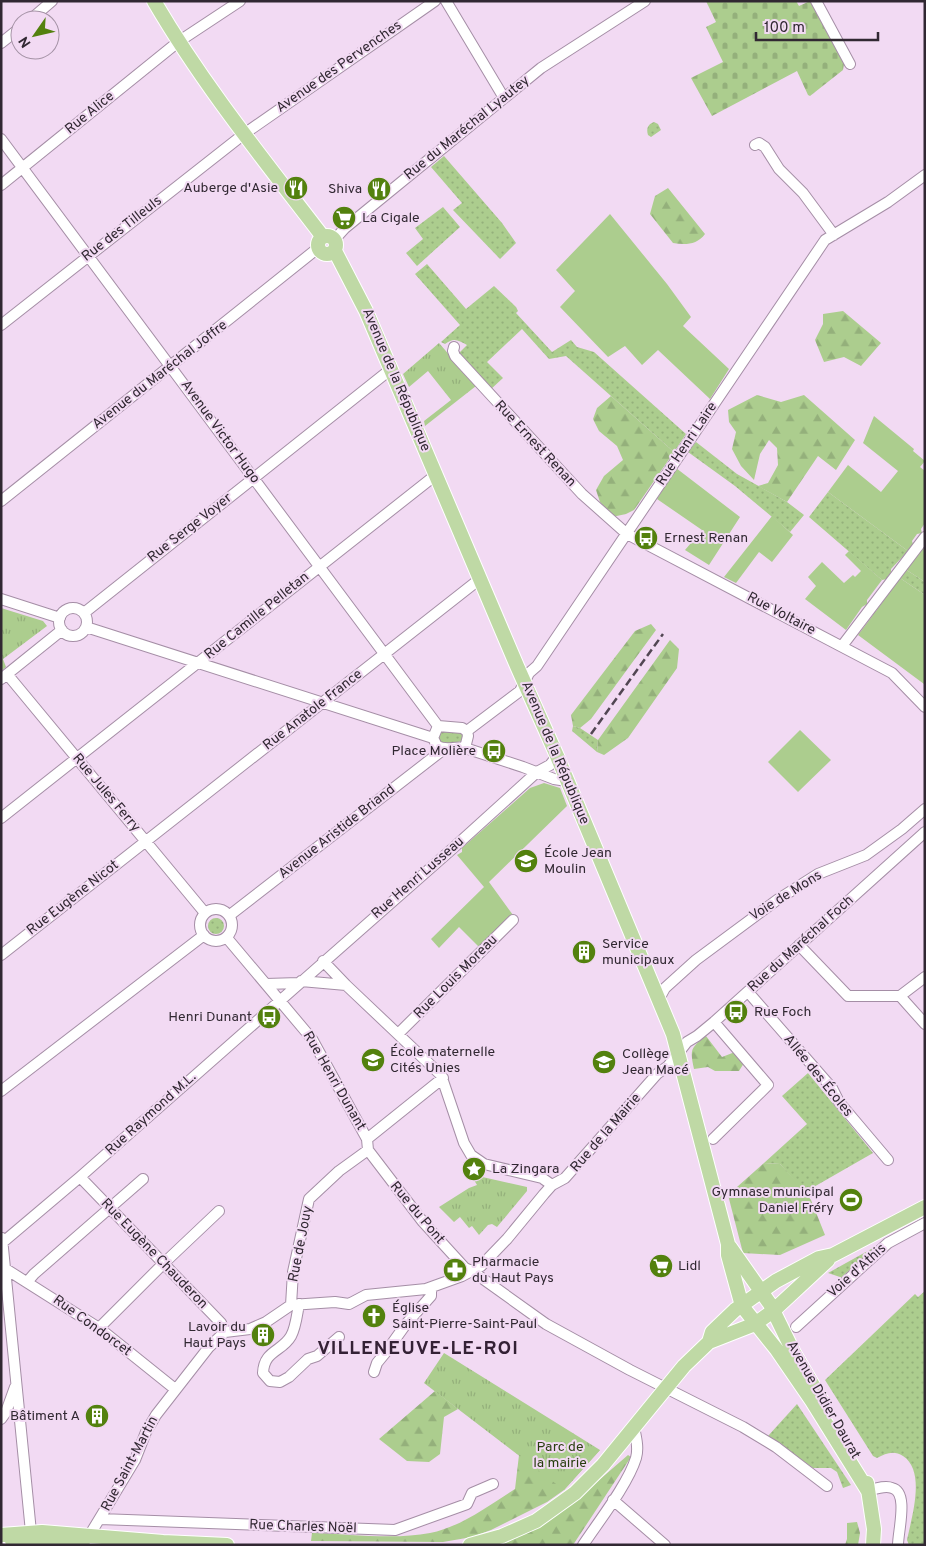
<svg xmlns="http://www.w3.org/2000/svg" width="926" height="1546" viewBox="0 0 926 1546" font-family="Overpass,sans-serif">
	<defs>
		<pattern id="grass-dots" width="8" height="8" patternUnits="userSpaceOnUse" patternTransform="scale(1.25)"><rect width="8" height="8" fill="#accd8e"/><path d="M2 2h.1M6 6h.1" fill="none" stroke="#94b07b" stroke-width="1.8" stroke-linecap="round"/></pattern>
		<pattern id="forest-firs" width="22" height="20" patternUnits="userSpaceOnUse" patternTransform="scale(1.25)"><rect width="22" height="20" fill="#accd8e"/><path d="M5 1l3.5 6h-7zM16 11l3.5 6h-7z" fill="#94b07b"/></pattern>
		<pattern id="cemetery-stones" width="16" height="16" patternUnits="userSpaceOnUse" patternTransform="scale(1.25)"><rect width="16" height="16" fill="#accd8e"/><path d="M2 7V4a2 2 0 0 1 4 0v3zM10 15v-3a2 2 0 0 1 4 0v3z" fill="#94b07b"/></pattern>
		<pattern id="park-tufts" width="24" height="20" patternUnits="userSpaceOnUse" patternTransform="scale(1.25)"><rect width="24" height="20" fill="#accd8e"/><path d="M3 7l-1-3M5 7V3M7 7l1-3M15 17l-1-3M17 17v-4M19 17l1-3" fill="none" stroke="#94b07b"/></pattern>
	</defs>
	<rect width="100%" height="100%" fill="#f2daf3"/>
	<path fill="url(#grass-dots)" d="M654,122L658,124L661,130L651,137L648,135C646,129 648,124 654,122Z
		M444,156L502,223L516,243L500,259L453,210L462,203L431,167Z
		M443,207L460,227L417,266L406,253L423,239L415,228Z
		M427,264L466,309L494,286L516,307L518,311L516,313L552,352L571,340L577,347L594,352L686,434L674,452L566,356L549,359L522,329L487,362L503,378L490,390L458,354L467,345C458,340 454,337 445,344L441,342L460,325L415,274Z
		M696,442L737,474L787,502L804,515L790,532L735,486L688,452Z
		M828,492L908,551L891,569V572L887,579L882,580L809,517Z
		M905,569L925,582V595L897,576Z
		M573,726L580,728L598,740L597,752L572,731Z
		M440,731L461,732L464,735L462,741L444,745L438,741Z
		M208 926a8 8 0 1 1 16 0a8 8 0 1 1-16 0Z
		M808,1073L873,1153L805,1192L780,1164L764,1163L807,1124L782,1096Z
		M882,1243L876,1249L874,1248L843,1276V1278L828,1273Z
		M925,1291V1545H909L907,1540C912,1516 926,1471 903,1456C894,1450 886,1453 877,1458L873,1456L825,1380L915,1294L918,1297Z
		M797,1404L851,1485L843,1488L837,1472L831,1468H813L768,1436Z"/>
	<path fill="url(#forest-firs)" d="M668,188L705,234C697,245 685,245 673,243L650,214L655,196Z
		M843,311L881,343L861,366L844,357L824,362L815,340L823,324V314Z
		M757,395L781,402L804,395L855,440L836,470L818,456L787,502L758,486L768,483L778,465L777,448L769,440L760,454L754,480L741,466L732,449L736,432L729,422L728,410Z
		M611,396L674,452L634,510L626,514L612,517L600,502L596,490L604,476L623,460L617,446L599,431L593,419L597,408Z
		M651,624L656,630L591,719L580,728L573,726L571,715L635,631Z
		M670,640L679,649L677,668L628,738L604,755L597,752L598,740Z
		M706,1036L722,1057L735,1052L744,1063L739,1071H715L708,1067L694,1069C690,1050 690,1048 706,1036Z
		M764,1163L780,1164L799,1184L811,1200L825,1235L780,1255L743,1253L728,1195Z
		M435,1391L458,1409L444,1417L440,1454L429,1462L407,1461L379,1439Z
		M600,1450L564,1490L547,1502L491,1530L472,1537L443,1542L311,1541L312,1533C349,1534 395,1540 430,1533C461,1527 489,1505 515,1489L519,1455Z
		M628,1455L631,1457L573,1545H494L535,1528L568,1507Z
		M857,1522L860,1533L858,1545H845L847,1539V1523Z"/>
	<path fill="url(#cemetery-stones)" d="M706,1H796L799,6L810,1L844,64L843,70L810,96L808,95L797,71L712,116L691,78L723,62L706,27L716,22Z"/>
	<path fill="url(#park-tufts)" d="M439,343L476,386L425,426L424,421L451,400L428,371L409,387L403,374Z
		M1,608L43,621L47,626L3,659L6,667L1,671Z
		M478,1176L527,1187V1191L497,1227L492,1224L488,1225L479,1235L472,1226L469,1228L460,1217L454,1222L439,1207L469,1188L477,1185L474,1180Z
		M444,1353L600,1450L564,1490L424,1383Z"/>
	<path fill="#accd8e" d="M610,214L667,284L691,317L683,326L729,369L710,399L658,350L642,365L625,346L608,357L560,307L575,291L556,270Z
		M874,416L914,449L913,451L925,461L920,467L925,471V523L921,529L922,533L917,534L912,541L913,544L908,551L828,492L848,465L881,492L898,471L863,443Z
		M676,468L740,517L709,565L685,550L702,530L657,499Z
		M772,516L793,535L772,562L759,552L736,583L724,577Z
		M925,543V582L905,569Z
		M849,551L882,580L867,600V604L862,607L846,630L805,599L816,586L808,577L822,562L844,583L853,575L855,577L861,571L845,555Z
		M897,576L925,595L924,684L858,635L873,615V611H876L896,583Z
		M800,730L831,760L798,792L768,762Z
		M544,783L560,788L567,806L489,882L513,915L480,948L459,927L439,948L431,939L484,887L457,855L462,852V848L530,788Z"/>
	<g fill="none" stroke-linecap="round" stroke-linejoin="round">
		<g stroke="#a58ea6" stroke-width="12">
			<path id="minor" d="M446,1L504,98
				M816,1L850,64
				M30,20L52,1
				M1,43L20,28
				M1,139L438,726
				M755,145L759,143L765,147L779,169L803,193L834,235
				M1,185L178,42L240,1
				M335,239L345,228L541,68L645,1
				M1,325L244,134L435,1
				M454,347L453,351L455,356L582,494L627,534L892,673L925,707
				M1,501L318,248
				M1,599L60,618
				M59 622a14 14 0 1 1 28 0a14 14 0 1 1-28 0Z
				M84,613L391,369
				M86,627L433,738
				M842,646L925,537
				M7,674L205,913
				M1,679L62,630
				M438,726L462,728L467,731L468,736L465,748C454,746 447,751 437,746L433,738Z
				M467,731L520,691L529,673L537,666L825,240L888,202L925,175
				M465,748L523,767L554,779L567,781
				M1,818L437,474
				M200 925a16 16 0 1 1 32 0a16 16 0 1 1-32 0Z
				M230,915L444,749
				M227,938L312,1039L367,1139L368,1150
				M799,945L848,996H900L925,1024
				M1,955L481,578
				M323,961L346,985L441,1075L464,1143L471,1155L484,1164L542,1178L552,1185
				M301,981L346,985
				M266,984L299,983
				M748,992L832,1088L839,1102L888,1160
				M900,996L925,977
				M659,999L665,988L696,960L777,900L818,874L866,855L902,829L925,809
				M398,1034L513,920
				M1,1091L204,935
				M367,1139L443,1078
				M713,1139L768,1085L714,1022
				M368,1150L423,1222L465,1268L472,1271L546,1324L630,1370L743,1427L776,1447L827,1486
				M80,1177L221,1323L225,1332
				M2,1238L31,1532
				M2,1243L80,1177L451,850L537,772L550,765L557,756
				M1,1266L99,1328L175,1389
				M28,1281L34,1274L143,1179
				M299,1304C297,1314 296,1327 291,1336C282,1352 264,1350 263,1373L270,1381L280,1382L289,1377L308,1359L317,1356L339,1337
				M291,1305L293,1272L309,1199L339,1171L368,1150
				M796,1327L888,1243L925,1223
				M99,1328L163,1264L219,1211
				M391,1345L406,1324L431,1296V1288
				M374,1372L377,1363L386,1352
				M1,1419L6,1412L15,1387
				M868,1491C875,1489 885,1485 892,1488C909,1492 898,1531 898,1545
				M613,1500L665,1545
				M100,1519L395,1530L467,1504L472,1493L493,1484
				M86,1541L135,1460L146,1432L156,1415L209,1347L225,1332L250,1329L266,1322L291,1305L335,1302L349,1304L366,1295L426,1289L462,1276L481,1266L507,1239L544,1194L552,1185L565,1178L657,1074L668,1066L687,1042L697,1036L714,1022L925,832
				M583,1545C599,1521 628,1484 636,1458C639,1448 636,1437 634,1427"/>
		</g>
		<g stroke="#fff" stroke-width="16">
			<path id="major" d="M154,1C203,85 264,160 323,237
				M318 245a9 9 0 1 1 18 0a9 9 0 1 1-18 0Z
				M335,251L366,311L517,666L557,756L673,1034L728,1244V1255L742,1306L777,1350L812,1401L868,1491
				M730,1247L770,1304L794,1353L821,1399
				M709,1342L755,1324L773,1311L828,1260
				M867,1483L874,1529L873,1545
				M1,1535L42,1532L163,1542L227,1545
				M12,1541L83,1545
				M470,1545L502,1536L536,1521L575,1493L603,1465L684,1366L709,1342L712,1332L735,1310L776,1281L819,1258L833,1255L925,1207"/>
		</g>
		<use href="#minor" stroke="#fff" stroke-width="10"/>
		<use href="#major" stroke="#bfd9a5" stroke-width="14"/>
		<path stroke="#524653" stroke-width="2.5" stroke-dasharray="8 4" stroke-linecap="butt" d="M591,734L663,634"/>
	</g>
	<defs>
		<g id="restaurant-disc" transform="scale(1.25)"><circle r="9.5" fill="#53810e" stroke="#f2daf3"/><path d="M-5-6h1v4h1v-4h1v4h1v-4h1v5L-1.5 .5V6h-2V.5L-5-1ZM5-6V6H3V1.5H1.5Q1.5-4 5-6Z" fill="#fff"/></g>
		<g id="supermarket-disc" transform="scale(1.25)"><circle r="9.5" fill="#53810e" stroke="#f2daf3"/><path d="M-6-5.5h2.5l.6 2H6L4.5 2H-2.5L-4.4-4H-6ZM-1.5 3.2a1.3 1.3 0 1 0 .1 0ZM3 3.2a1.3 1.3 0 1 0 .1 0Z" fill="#fff"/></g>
		<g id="bus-disc" transform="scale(1.25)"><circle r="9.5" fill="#53810e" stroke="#f2daf3"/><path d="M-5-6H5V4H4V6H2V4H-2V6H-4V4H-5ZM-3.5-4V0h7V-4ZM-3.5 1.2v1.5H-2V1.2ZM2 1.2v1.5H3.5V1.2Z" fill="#fff"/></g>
		<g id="school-disc" transform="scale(1.25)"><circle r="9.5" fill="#53810e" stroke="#f2daf3"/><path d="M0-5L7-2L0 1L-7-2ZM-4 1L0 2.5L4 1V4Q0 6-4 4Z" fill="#fff"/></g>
		<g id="building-disc" transform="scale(1.25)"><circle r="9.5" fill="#53810e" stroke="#f2daf3"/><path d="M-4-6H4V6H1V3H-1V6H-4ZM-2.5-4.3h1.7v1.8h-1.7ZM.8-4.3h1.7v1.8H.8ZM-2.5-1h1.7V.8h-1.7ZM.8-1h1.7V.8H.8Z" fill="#fff"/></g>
		<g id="sight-disc" transform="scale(1.25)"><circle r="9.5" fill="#53810e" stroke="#f2daf3"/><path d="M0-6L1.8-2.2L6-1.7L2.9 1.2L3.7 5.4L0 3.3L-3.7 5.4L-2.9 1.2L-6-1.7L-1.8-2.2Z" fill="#fff"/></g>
		<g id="stadium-disc" transform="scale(1.25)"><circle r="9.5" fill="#53810e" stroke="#f2daf3"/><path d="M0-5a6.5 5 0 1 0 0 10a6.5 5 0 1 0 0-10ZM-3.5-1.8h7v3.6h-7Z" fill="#fff"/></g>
		<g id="pharmacy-disc" transform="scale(1.25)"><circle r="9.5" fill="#53810e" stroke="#f2daf3"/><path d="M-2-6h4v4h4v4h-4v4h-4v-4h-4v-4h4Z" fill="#fff"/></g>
		<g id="church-disc" transform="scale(1.25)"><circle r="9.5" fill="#53810e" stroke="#f2daf3"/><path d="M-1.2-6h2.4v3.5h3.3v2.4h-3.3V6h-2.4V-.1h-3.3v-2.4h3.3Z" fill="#fff"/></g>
	</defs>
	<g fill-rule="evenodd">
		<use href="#restaurant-disc" x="296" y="188"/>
		<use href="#restaurant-disc" x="379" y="189"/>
		<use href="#supermarket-disc" x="344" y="218"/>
		<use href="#bus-disc" x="646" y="538"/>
		<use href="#bus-disc" x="494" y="751"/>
		<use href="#school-disc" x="526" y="861"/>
		<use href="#building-disc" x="584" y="952"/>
		<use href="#bus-disc" x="736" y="1012"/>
		<use href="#bus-disc" x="269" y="1017"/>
		<use href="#school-disc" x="373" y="1060"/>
		<use href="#school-disc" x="604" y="1062"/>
		<use href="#sight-disc" x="474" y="1169"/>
		<use href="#stadium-disc" x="851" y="1200"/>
		<use href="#supermarket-disc" x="661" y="1266"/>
		<use href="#pharmacy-disc" x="455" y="1270"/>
		<use href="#church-disc" x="374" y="1316"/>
		<use href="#building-disc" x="263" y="1335"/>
		<use href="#building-disc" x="97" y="1416"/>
	</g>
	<g text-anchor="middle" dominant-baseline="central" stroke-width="4" stroke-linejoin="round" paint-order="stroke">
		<g font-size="14" fill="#312832" stroke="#f2daf3">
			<text transform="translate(339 67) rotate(-35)">Avenue des Pervenches</text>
			<text transform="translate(90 113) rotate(-39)">Rue Alice</text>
			<text transform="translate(467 128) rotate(-39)">Rue du Maréchal Lyautey</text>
			<text transform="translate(122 229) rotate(-38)">Rue des Tilleuls</text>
			<text transform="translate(160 375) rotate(-38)">Avenue du Maréchal Joffre</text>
			<text transform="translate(396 380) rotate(67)">Avenue de la République</text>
			<text transform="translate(220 432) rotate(54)">Avenue Victor Hugo</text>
			<text transform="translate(535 444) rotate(47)">Rue Ernest Renan</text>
			<text transform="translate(687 444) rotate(-56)">Rue Henri Laire</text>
			<text transform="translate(190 528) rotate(-38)">Rue Serge Voyer</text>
			<text transform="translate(781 614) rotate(28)">Rue Voltaire</text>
			<text transform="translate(257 616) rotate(-39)">Rue Camille Pelletan</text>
			<text transform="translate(313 710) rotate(-38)">Rue Anatole France</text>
			<text transform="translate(555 753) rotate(67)">Avenue de la République</text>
			<text transform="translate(106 793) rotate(50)">Rue Jules Ferry</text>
			<text transform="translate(337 832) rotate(-38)">Avenue Aristide Briand</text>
			<text transform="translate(418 878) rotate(-41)">Rue Henri Lusseau</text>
			<text transform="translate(786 896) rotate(-32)">Voie de Mons</text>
			<text transform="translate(73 898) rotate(-38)">Rue Eugène Nicot</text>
			<text transform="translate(801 944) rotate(-42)">Rue du Maréchal Foch</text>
			<text transform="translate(456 977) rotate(-45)">Rue Louis Moreau</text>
			<text transform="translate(818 1076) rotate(51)">Allée des Écoles</text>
			<text transform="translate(334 1081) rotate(60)">Rue Henri Dunant</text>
			<text transform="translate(151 1114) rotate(-42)">Rue Raymond M.L.</text>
			<text transform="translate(606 1133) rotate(-49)">Rue de la Mairie</text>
			<text transform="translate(417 1213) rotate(50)">Rue du Pont</text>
			<text transform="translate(301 1244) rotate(-79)">Rue de Jouy</text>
			<text transform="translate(154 1254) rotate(46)">Rue Eugène Chauderon</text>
			<text transform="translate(857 1271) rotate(-42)">Voie d'Athis</text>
			<text transform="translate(92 1326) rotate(36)">Rue Condorcet</text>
			<text transform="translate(823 1400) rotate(60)">Avenue Didier Daurat</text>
			<text transform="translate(130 1464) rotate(-62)">Rue Saint-Martin</text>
			<text transform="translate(303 1527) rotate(2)">Rue Charles Noël</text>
		</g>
		<g font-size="14" fill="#312832" stroke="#f2daf3" text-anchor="start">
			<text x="278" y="188" text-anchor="end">Auberge d'Asie</text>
			<text x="362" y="189" text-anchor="end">Shiva</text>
			<text x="362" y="218">La Cigale</text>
			<text x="664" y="538">Ernest Renan</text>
			<text x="476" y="751" text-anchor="end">Place Molière</text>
			<text x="544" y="853">École Jean<tspan x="544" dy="16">Moulin</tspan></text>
			<text x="602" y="944">Service<tspan x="602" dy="16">municipaux</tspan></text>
			<text x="754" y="1012">Rue Foch</text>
			<text x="252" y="1017" text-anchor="end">Henri Dunant</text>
			<text x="390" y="1052">École maternelle<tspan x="390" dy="16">Cités Unies</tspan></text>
			<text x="622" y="1054">Collège<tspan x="622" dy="16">Jean Macé</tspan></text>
			<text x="492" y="1169">La Zingara</text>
			<text x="834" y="1192" text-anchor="end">Gymnase municipal<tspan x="834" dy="16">Daniel Fréry</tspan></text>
			<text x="472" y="1262">Pharmacie<tspan x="472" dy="16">du Haut Pays</tspan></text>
			<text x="678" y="1266">Lidl</text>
			<text x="392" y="1308">Église<tspan x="392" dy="16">Saint-Pierre-Saint-Paul</tspan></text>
			<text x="246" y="1327" text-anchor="end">Lavoir du<tspan x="246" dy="16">Haut Pays</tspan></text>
			<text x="80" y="1416" text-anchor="end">Bâtiment A</text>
		</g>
		<g font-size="14" fill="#293f0f" stroke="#f2daf3">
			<text x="560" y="1447">Parc de<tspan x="560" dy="16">la mairie</tspan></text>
		</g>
		<g font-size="19" font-weight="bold" letter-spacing="1" fill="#342135" stroke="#f2daf3">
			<text x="418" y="1349">VILLENEUVE-LE-ROI</text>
		</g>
	</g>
	<rect width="926" height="1546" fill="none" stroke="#312832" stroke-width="5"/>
	<g transform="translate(35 35) rotate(236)"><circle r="24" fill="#f2daf3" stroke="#a593a6"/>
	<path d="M0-4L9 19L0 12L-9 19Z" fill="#53810e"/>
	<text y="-8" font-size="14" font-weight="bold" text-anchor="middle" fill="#312832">N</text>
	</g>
	<path d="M756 32v8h122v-8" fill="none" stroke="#312832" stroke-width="2.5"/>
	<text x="764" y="32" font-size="15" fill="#312832" stroke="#f2daf3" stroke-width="4" paint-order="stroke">100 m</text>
</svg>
